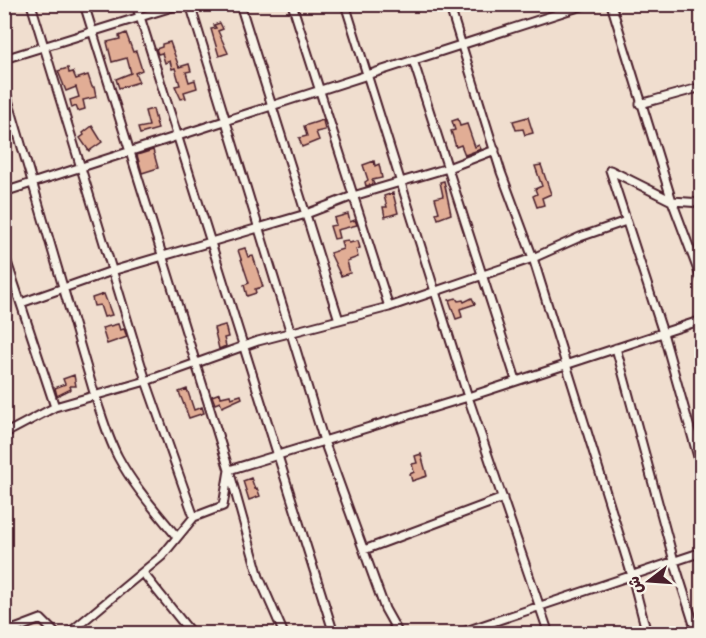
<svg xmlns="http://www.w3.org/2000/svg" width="706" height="638" viewBox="0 0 706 638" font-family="'Architects Daughter','Playpen Sans Arabic',sans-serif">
	<rect width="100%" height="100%" fill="#f0decf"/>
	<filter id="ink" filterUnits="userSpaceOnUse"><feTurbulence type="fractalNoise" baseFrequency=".0167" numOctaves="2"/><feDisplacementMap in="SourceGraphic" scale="12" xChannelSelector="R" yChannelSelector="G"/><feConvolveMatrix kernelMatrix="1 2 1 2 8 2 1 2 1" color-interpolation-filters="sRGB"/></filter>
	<g filter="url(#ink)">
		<path fill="#e1ad95" stroke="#4a1f2b" stroke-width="1.5" d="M220,23L223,29L218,31L228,53L219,56L211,29L216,28L214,25Z
			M126,33L133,52L136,51L142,70L135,73L139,82L119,88L116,79L131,73L127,58L112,62L107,42L120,39L119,36Z
			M170,42L179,67L189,64L191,71L186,72L189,82L195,80L197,88L184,92L186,98L181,99L175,86L180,85L175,68L172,69L170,61L165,63L162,53L158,54L156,49L162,47V44Z
			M68,68L69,73L73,72L76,79L88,75L92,87H94L96,97L83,100L85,109L78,111L76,106L72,108L70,100L79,97L76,87L66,91L58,71Z
			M153,109L158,129L140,134L138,128L149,126L145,111Z
			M528,117L533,133L525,135L523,129L516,130L513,121Z
			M458,119L460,126L467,124L475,147L479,145L481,149L465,155L461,145L456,147L451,131L455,130L452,121Z
			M323,120L325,130L316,132L319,140L302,147L299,138L307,136L304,126Z
			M92,126L102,142L89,151L80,138L84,135L83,133Z
			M153,150L158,168L142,173L137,155Z
			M374,161L375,166L379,164L382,178L372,180L374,184L366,186L365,182L368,180L363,165Z
			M541,165L551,194L542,198L544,205L537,207L533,196L537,194L535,189L542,186L535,166Z
			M444,181L451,214L438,219L436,213L439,212L435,198L443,196L440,182Z
			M393,193L398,213L385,217L383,207H387L384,196Z
			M348,214L350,222L355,220L357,225L337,230L339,238L334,239L330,226L336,225L334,218Z
			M348,240L349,243L358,241L360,248L356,249L358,257L347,261L350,273L341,276L330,253L343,249L341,241Z
			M245,248L248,257L253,256L263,287L255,289L256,293L247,296L244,285L249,283L238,250Z
			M104,294L112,315L104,317L100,305L94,306L92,298Z
			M456,298L458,301L463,300L464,302L472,298L475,304L460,309L462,317L456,319L449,300Z
			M118,324L120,330L124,329L127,337L107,344L102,328Z
			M225,325L228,337L224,338L226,346L219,349L214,328Z
			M74,375L76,386H70L71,389L57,396L55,388L65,384L63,379Z
			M187,389L194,410L202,407L204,413L189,418L179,392Z
			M220,393L221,397L230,395L231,398L241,395L242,398L222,407L220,402L215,404L212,396Z
			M421,454L427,476L412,481L410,474L414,472L412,464L417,463L415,456Z
			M251,478L255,489L257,488L260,496L249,500L243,481Z"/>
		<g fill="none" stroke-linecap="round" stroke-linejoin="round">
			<g stroke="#4a1f2b" stroke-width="11">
				<path id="minor" d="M31,4L146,381L194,517
					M84,4L229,470L259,577L284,634
					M136,4L334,634
					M190,4L324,441L385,609L399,634
					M240,4L339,320
					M292,4L389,307
					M345,4L468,397L549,634
					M449,4L501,172L533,258L632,576L647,634
					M611,4L672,201L702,281
					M4,59L182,4
					M413,60L516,380
					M4,86L95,396C102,416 108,438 118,457C134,487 156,511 177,537
					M640,104L702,87
					M610,170L663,333L702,471
					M610,170L672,201L702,203
					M4,192L588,4
					M4,253L55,407
					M21,303L112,271L306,214L353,196L448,168L495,150
					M616,348L674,561L697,634
					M4,434L55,407L146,381L258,341L389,307L533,258L580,237L626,221
					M364,550L503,498
					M143,573L192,634
					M4,633L41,619L56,634
					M68,634L162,556L194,517L223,506L229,470L468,397L702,320
					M457,634L702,552"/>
			</g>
			<use href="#minor" stroke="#f7f3e8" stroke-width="7"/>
		</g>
	</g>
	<rect width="706" height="638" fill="none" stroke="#f7f3e8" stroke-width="24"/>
	<rect x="12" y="12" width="682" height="614" fill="none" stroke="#4a1f2b" stroke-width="2" filter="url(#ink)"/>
	<g transform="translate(649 581) rotate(253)" stroke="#f7f3e8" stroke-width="4.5" paint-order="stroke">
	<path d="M0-4.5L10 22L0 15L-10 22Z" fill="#4a1f2b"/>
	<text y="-9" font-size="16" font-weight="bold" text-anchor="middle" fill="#4a1f2b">ش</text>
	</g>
</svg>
